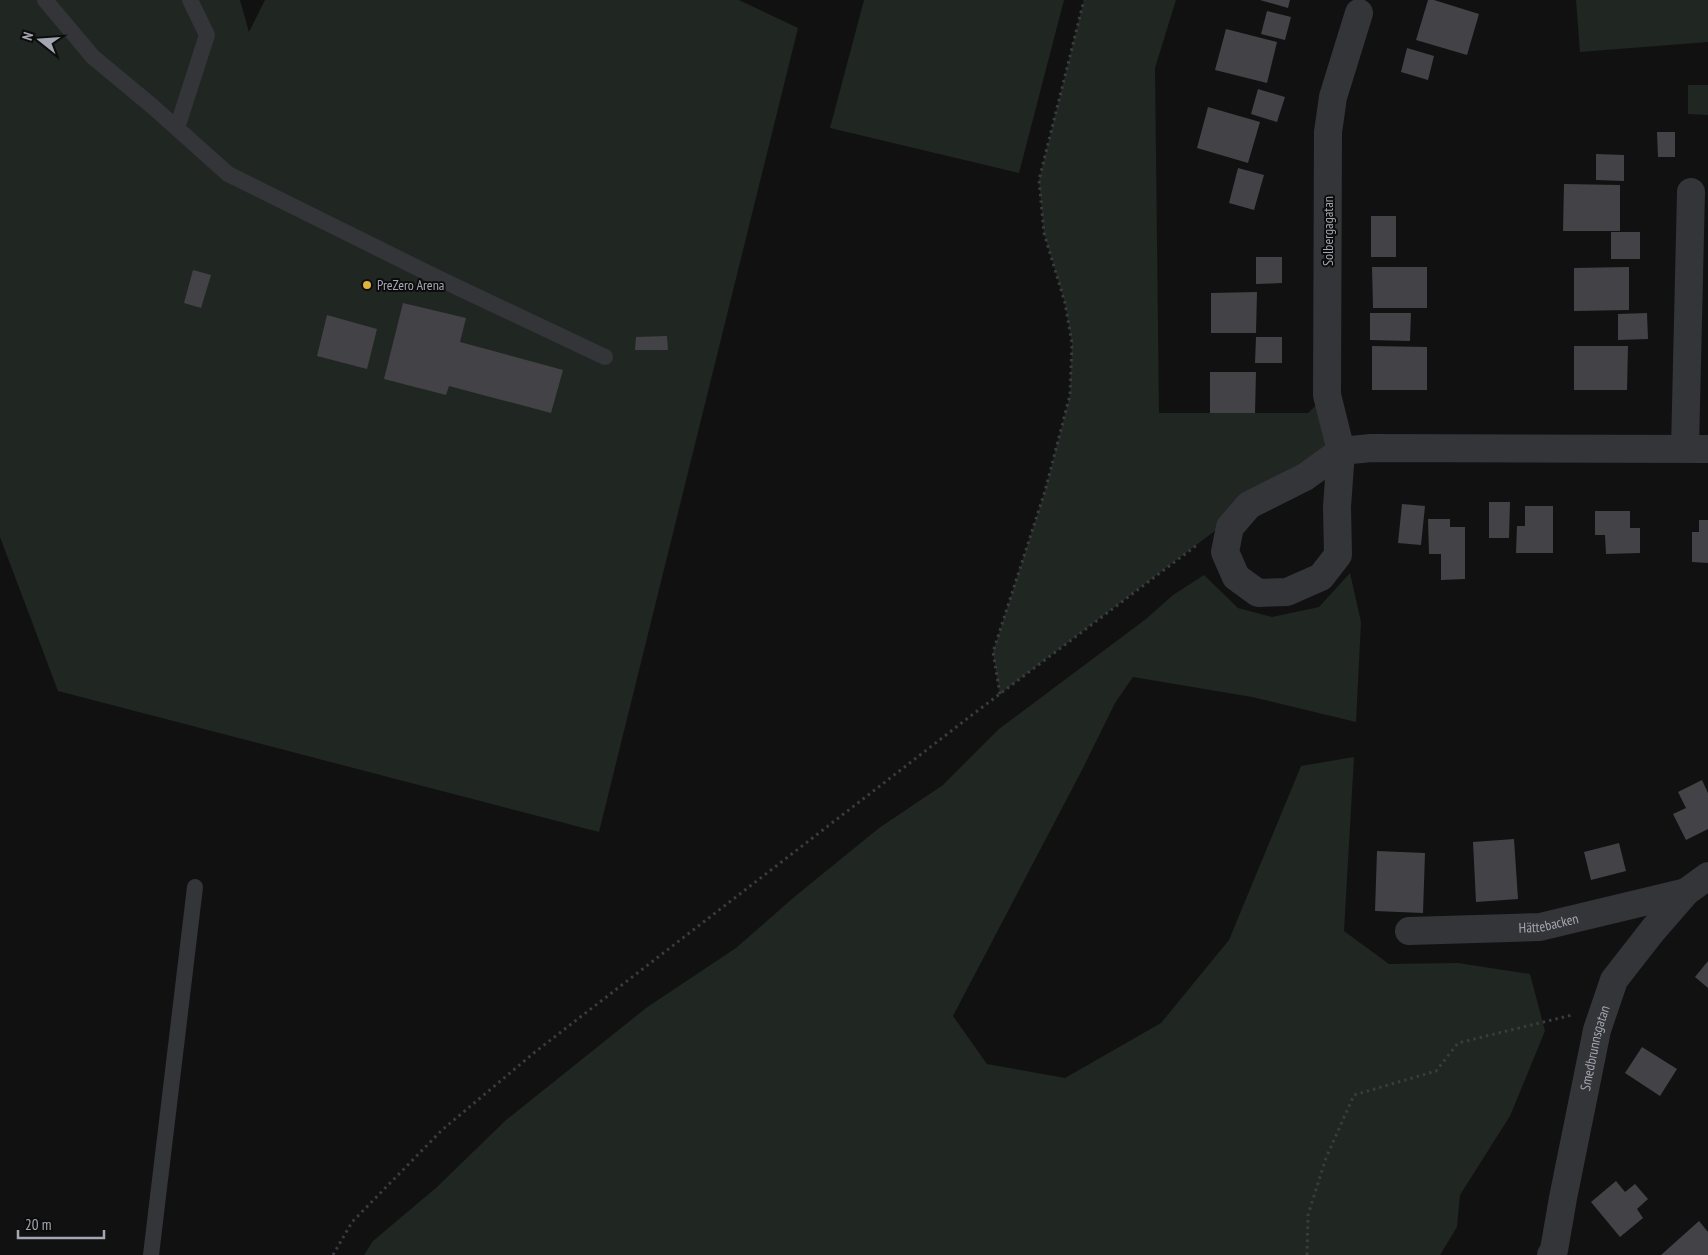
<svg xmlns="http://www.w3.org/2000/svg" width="1708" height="1255" viewBox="0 0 1708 1255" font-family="'PT Sans Narrow',sans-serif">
	<rect width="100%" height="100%" fill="#111112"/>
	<path fill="#202621" d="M0,0H240L249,32L265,0H739L798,28L599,832L58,691L0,537Z
		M864,0H1064L1019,173L830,128Z
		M1084,0H1176L1155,68L1159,413H1308L1327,395L1341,451L1249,505L1000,694L993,652L1045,491L1070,395L1072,343L1065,303L1044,233L1039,180Z
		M1576,0H1708V42L1580,52Z
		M1688,85H1708V115L1688,114Z
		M1350,573L1361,622L1356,722L1252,697L1133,677L1115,703L1082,770L953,1016L987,1064L1065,1078L1161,1023L1229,940L1301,766L1354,757L1344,931L1389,964L1458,963L1530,974L1545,1031L1510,1116L1460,1195L1457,1227L1440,1255H364L373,1241L437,1187L506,1120L646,1008L736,948L793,898L879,828L943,785L999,729L1146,619L1173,595L1204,575L1238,608L1272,617L1319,607Z"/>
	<path fill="#434347" d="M1260,0H1290L1288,8Z
		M1428,0H1434L1479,14L1467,55L1416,40Z
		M1267,11L1291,17L1285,40L1261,34Z
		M1226,29L1277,42L1267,83L1215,70Z
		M1407,48L1434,56L1428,80L1401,72Z
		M1258,89L1285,97L1277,122L1251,114Z
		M1208,107L1260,122L1248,163L1197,148Z
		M1657,132H1675V157H1658Z
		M1596,154L1624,155V181L1596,180Z
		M1238,168L1264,175L1254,210L1229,203Z
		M1564,184L1620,185V231H1563Z
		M1371,216H1396V257H1371Z
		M1611,232H1640V259H1611Z
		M1256,257H1282V283L1256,284Z
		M1372,267H1427V308H1373Z
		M1629,267V310L1574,311V268Z
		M193,270L211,275L201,308L184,303Z
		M1257,292L1256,333H1211V293Z
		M403,303L466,318L460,342L563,370L551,413L449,386L446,395L384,379Z
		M1370,313H1411L1410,341L1370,340Z
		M1647,313L1648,339L1618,340V314Z
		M327,315L377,329L367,369L317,356Z
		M667,336L668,350H635L636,337Z
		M1256,337H1282V363H1255Z
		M1372,346L1427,347V390H1372Z
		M1574,346H1628L1627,390H1574Z
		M1210,372H1256L1255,413H1210Z
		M1489,502H1510L1509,538H1489Z
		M1402,504L1425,506L1421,545L1398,543Z
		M1525,506H1553V553H1516L1517,526H1525Z
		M1595,511H1630V528H1640V553L1606,554L1605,535H1595Z
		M1428,519H1450V527H1465V579L1441,580V554H1429Z
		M1699,520H1708V563L1692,562V532H1699Z
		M1702,780L1708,793V829L1686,840L1673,814L1686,808L1678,792Z
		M1514,839L1518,899L1476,902L1473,842Z
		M1619,843L1626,871L1591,880L1584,852Z
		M1377,851L1425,853L1423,913L1375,911Z
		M1708,961V988L1695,977Z
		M1642,1047L1677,1069L1660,1096L1625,1073Z
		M1616,1181L1625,1192L1635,1184L1648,1199L1637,1209L1643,1218L1620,1237L1591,1202Z
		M1699,1221L1708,1232V1255H1661Z"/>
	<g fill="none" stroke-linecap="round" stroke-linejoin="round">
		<path stroke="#3a3c40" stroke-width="3" stroke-dasharray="2.5 4" stroke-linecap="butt" d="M1000,694L993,652L1045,491L1070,395L1072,343L1065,303L1044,233L1039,180L1084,0
			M333,1255L352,1222L442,1130L535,1052L968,718L1197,545
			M1307,1255L1308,1215L1326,1158L1354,1095L1436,1071L1458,1043L1572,1015"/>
		<path stroke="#343539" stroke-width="16" d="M45,0L93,57L152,106L228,174L442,280L605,357
			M177,128L207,35L190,0
			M151,1255L195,887"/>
		<g stroke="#343539" stroke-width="28">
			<path d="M1359,13L1333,97L1328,132L1327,395L1341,451L1337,507L1338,555L1321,577L1287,592L1258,593L1236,577L1225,552L1230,527L1249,505L1305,477L1341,451L1371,448L1708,449"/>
			<path d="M1685,448L1691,192"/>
			<path id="s1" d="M1409,931L1540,927L1686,892"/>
			<path id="s2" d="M1551,1255L1554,1250L1563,1198L1597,1030L1614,980L1653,930L1686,892L1708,876"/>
		</g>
	</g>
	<circle fill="#deb23d" stroke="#0c0c0d" stroke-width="2" cx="367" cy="285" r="5"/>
	<g text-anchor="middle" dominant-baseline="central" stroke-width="4" stroke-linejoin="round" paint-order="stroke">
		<g font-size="14" fill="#a4a7b1" stroke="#0c0c0d">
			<text transform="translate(1328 231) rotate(-90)">Solbergagatan</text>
			<text stroke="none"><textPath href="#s1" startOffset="140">Hättebacken</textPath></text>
			<text stroke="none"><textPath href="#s2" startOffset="212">Smedbrunnsgatan</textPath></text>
		</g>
		<g font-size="14" fill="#a4a7b1" stroke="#0c0c0d" text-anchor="start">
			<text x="377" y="285">PreZero Arena</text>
		</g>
	</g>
	<g transform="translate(40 40) rotate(287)" stroke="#0c0c0d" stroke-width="4" paint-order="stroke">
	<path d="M0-4L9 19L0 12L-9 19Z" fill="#a4a7b1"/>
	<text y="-8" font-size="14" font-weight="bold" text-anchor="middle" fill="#a4a7b1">N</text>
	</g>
	<path d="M18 1230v8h86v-8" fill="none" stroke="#a4a7b1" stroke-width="2.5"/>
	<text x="25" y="1230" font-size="15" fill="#a4a7b1" stroke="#0c0c0d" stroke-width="4" paint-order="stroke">20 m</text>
</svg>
